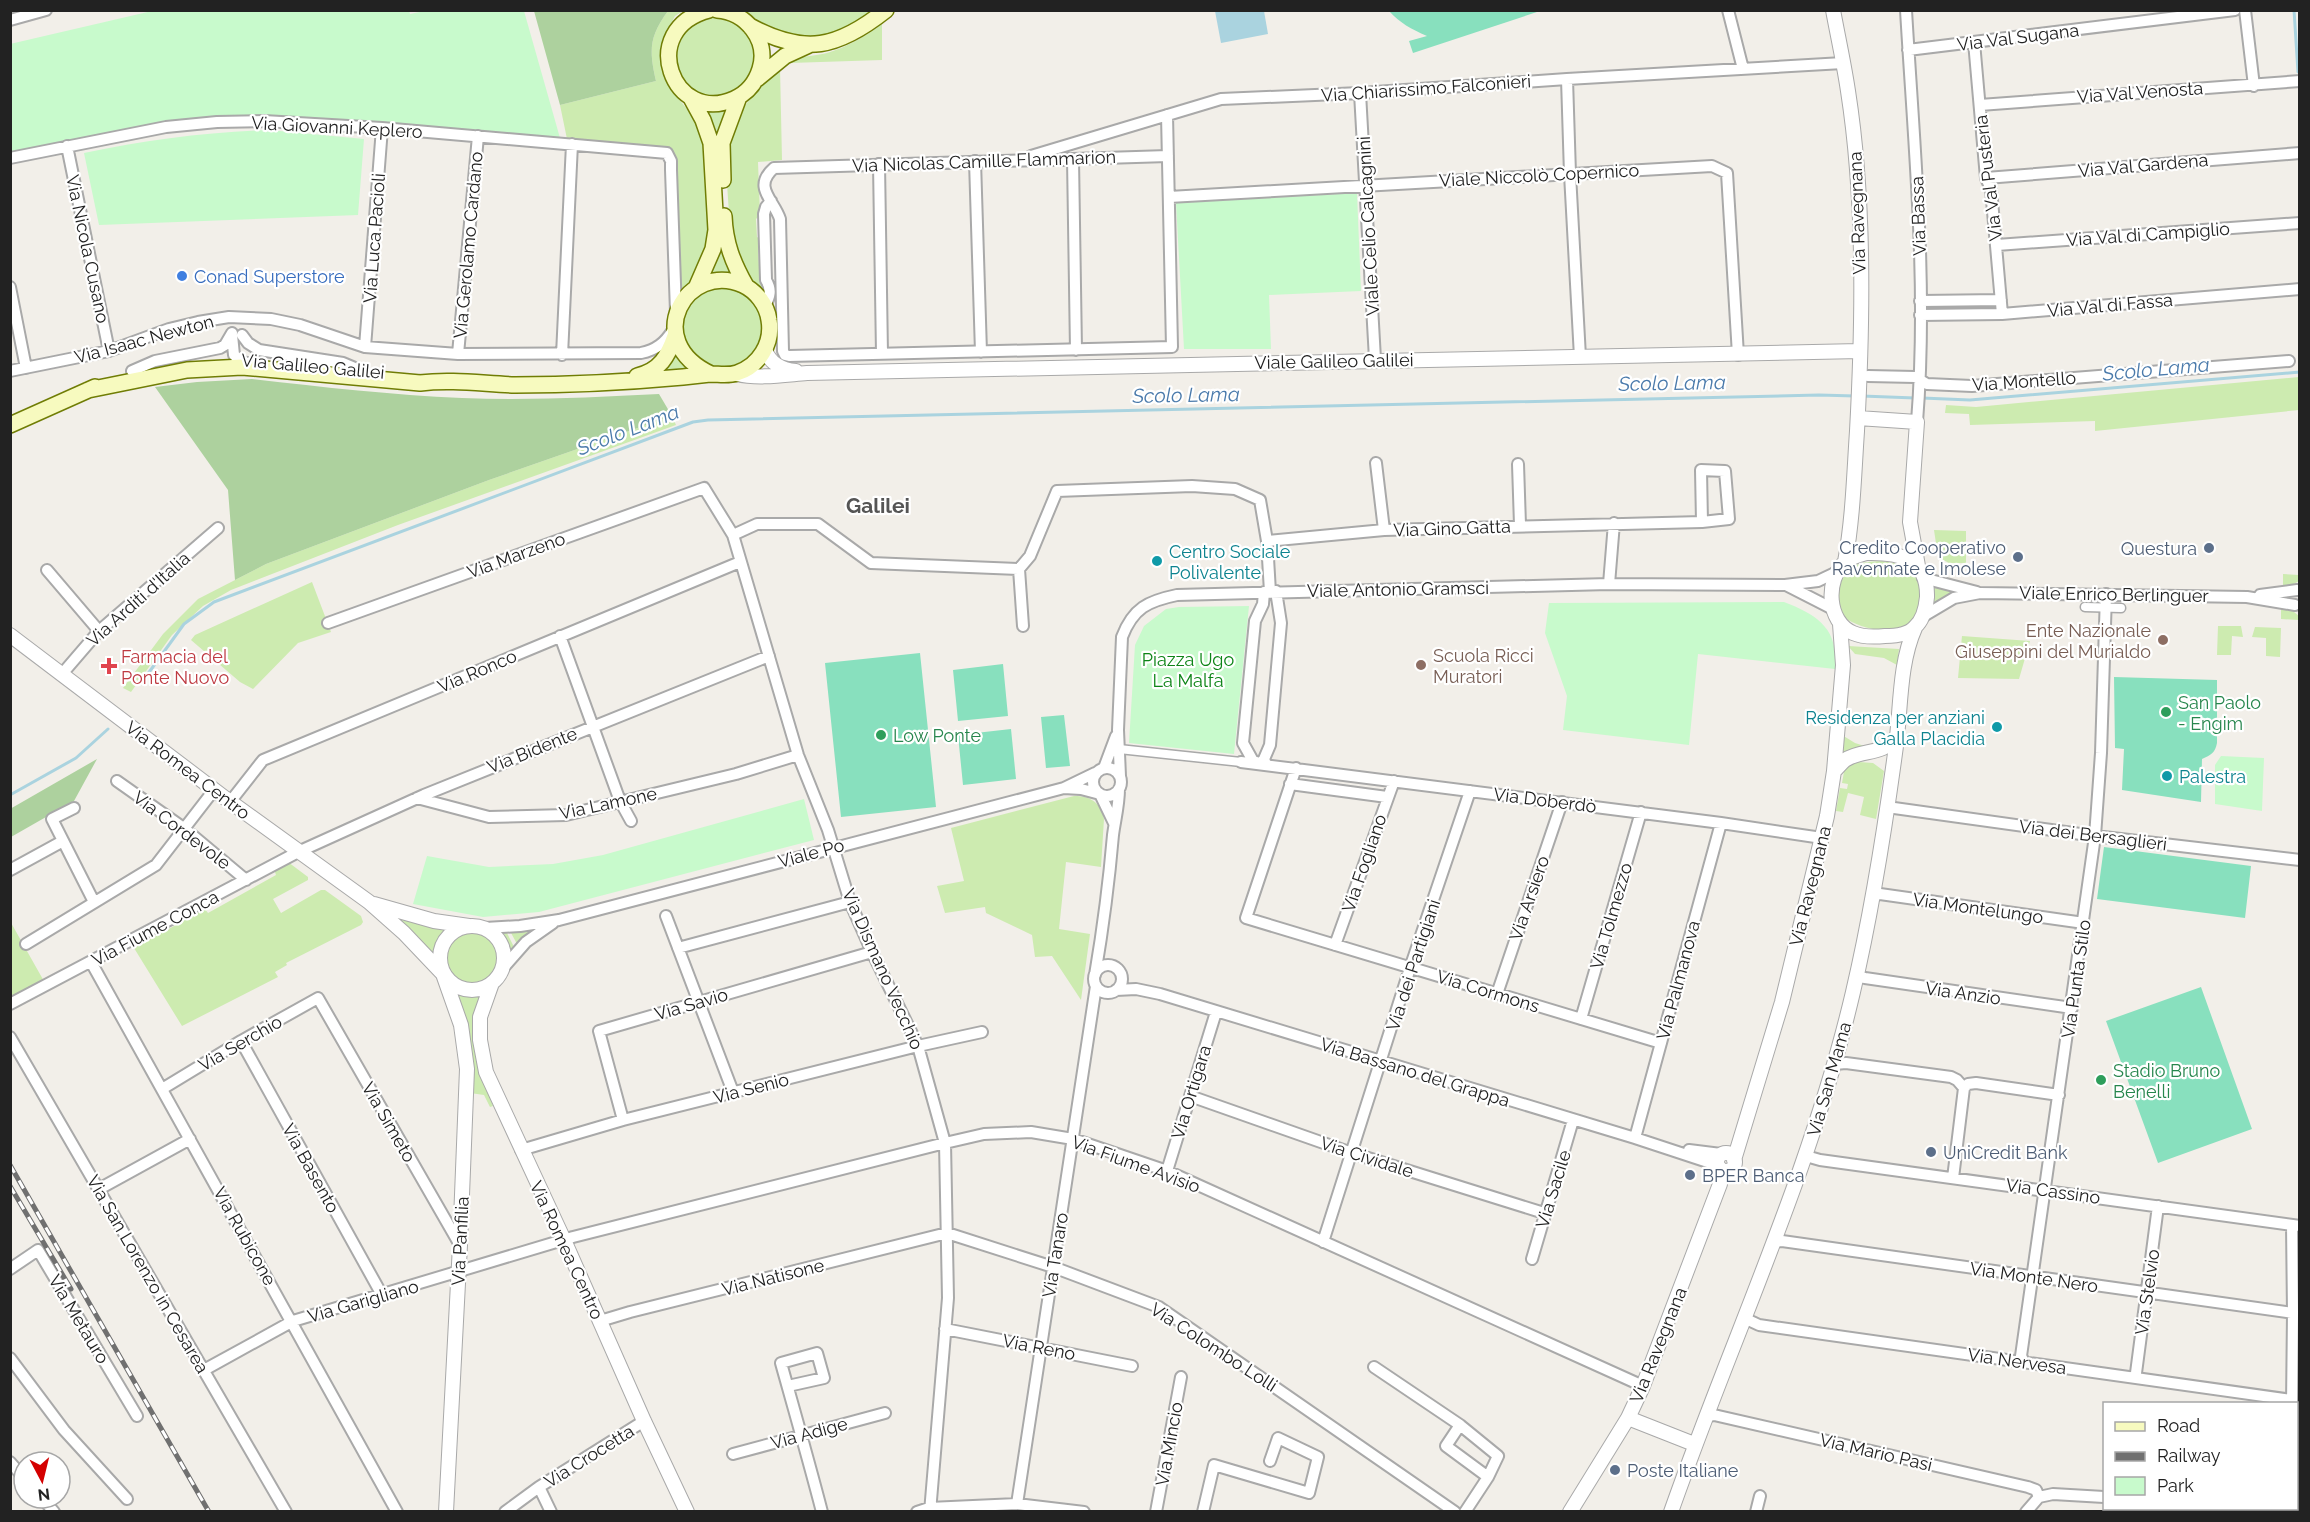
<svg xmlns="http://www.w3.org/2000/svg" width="2310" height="1522" viewBox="0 0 2310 1522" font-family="Raleway,sans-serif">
	<rect width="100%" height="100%" fill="#f2efe9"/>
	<path fill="#cdebb0" d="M668,11H683L675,16L664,37L661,54L666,78L674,93L695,119L705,142L711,243L701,266L685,289L680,292L677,158L670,148L567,139L560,105L656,81C649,50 649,37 668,11Z
		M744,11H873C849,32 811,43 780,33C766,28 755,19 744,11Z
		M675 57a40 40 0 1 1 80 0a40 40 0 1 1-80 0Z
		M882,24V60L790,63V60C802,56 815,56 827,53C847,47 866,36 882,24Z
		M780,67L782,160L758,162L760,215L756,219L757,237L762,240L763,247L758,250L760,280L764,284L766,294L764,295L747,276L731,244L725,153L734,121L765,78Z
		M728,108L716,139L703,109Z
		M718,249H722L735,277H706Z
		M682 327a41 41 0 1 1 82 0a41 41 0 1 1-82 0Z
		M677,352L693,369L655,376Z
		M2299,377V410L2095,431V421L1970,425L1969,414L1945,413L1946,405L1976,407Z
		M672,416L676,425L398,525L231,590L203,606L172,635L131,692L123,688L163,634L198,599L266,564L489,480Z
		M1934,530L1966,531V563H1949L1938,557Z
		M1882,561C1893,563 1904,564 1913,571C1927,582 1924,609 1912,621C1895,639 1855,628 1840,614L1836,583C1850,564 1858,562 1882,561Z
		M2283,574L2299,575V581L2283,590Z
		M312,582L331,632L298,643L253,689L240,682L191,640L195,635Z
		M1934,587L1961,594L1934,605Z
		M2281,606L2289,608L2299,616V620L2281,619Z
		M2218,626H2241L2243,637L2232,636L2231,655H2217Z
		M2255,627L2281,628L2280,657L2266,656V638L2252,637Z
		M1962,636L2030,641L2019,679L1958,678Z
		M1848,646L1899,649L1897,665L1884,658L1855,654Z
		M1842,735L1855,743L1871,748L1838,759Z
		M1859,762L1873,763L1884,771L1876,819L1860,815L1864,797L1848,793L1843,812L1836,811L1840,788L1847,789L1848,784L1842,783L1845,766Z
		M1074,796C1091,796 1101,803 1104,819L1101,867L1066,862L1059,929L1090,934L1081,1000L1052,956L1035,957L1032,935L986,913L985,907L945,913L937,886L964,881L951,828Z
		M288,862L308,877V880L273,899L281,913L321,890H325L361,916L363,922L361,925L286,963L287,965L275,972L278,977L182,1026L134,948L205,909L208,913L276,875L274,869Z
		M401,917L451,928C441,937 435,948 437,962L398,920Z
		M10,921L45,983L10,1003Z
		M543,926L517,944L510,931Z
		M445 958a27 27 0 1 1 54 0a27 27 0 1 1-54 0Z
		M497,931H506L514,947L508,954L503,938Z
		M452,987L470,993L485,990L481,1071L493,1106L490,1107L484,1095L470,1093Z"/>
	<path fill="#add19e" d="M534,11H668C649,37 649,50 656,81L560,105Z
		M252,379C322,387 392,395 462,398C528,401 593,397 659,394L672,416L489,480L266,564L235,580L228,490L155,387L197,382Z
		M97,759L74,801L11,837L10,809Z"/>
	<path fill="#c8facc" d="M409,10L410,14L429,10L524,11L560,138L379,123L237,115L170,121L11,153L10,44L152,11Z
		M269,130L364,139L358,215L99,225L84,153C145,140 207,132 269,130Z
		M1357,193L1361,291L1269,295L1271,349H1184L1176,203Z
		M1784,602C1818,615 1839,629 1835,669L1698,654L1689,745L1563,730L1567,696L1545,633L1549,603Z
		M1249,606L1234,754L1129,743L1135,645L1144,626L1166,609L1179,607Z
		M2221,756L2264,758L2262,811L2215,804V765Z
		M804,799L814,840L539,912L483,917L413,904L427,856L489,867L553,864L603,855Z"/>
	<path fill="#88e0be" d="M1389,11H1540L1413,53L1409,41L1427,36C1411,29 1400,23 1389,11Z
		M920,653L936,807L841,817L825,663Z
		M1003,664L1008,716L958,721L953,670Z
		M2114,677L2217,680V743C2215,753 2211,755 2202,759L2201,802L2122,790L2124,749L2115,748Z
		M1064,715L1070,766L1046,768L1041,717Z
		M1011,729L1016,779L963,785L958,735Z
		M2104,847L2251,866L2245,918L2097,899Z
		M2201,987L2252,1129L2158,1163L2106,1021Z"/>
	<path fill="#aad3df" d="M1215,11H1264L1268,34L1221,43Z"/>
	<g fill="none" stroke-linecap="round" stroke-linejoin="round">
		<path stroke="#aad3df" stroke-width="3" d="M2294,10L2298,72
			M1862,396L1915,398
			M1922,398L1970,400L2300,372
			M142,682L184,624L214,602L693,422L708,420L1819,395L1855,396
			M10,795L76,758L108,729"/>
		<g stroke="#a9a9a9" stroke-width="11">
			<path id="pedestrian" d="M2085,607L2121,608
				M1119,749L1241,762"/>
		</g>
		<g stroke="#a9a9a9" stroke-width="14">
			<path id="minor" d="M1728,10L1743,69
				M1906,10C1914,147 1928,285 1917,422
				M2245,10L2254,86
				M10,20L46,10
				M1974,42L1986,178L1991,189L2002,314
				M1908,50L2235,10
				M1567,79L1570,174L1580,357
				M1360,93L1375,359
				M1980,105L2300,81
				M1167,115L1172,347L789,356L785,355L783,351L780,219C774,200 752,187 774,168L1168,156
				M67,146L109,351
				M1031,156L1221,99L1360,93L1567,79L1843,63
				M10,158L166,127L217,122L264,121L382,128L667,153L671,161V170L676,312
				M1073,159L1076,350
				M975,161L981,352
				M879,164L882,354
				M1986,178L2300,153
				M1169,197L1712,166L1727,173L1738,355
				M1997,245L2300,223
				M10,287L26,368
				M1920,301L2001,300
				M765,306C770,296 772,290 766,280L764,214L766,207L771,201
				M1920,315L2002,314L2300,289
				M232,335L234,355L243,362L252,364
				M242,335L248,343L259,350L343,363L362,371
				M365,347L382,128
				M458,354L478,136
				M562,355L572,144
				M10,371L109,351L169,329L198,322L229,317L271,319L300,325L365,347L458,354L641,353C656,350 665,343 673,330
				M132,371L155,361L220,348L225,345L232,333
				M1868,376L1915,377L1927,384L1972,386L2289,361
				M1376,463L1384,530
				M1518,464L1520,525
				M733,535L757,524H818L871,563L1019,569
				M1267,541L1384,530L1702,522L1729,519L1725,471L1701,470L1702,522
				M47,570L99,631
				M1923,578L1977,592
				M1609,584L1614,523
				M1786,585L1833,609
				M2260,595L2297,590
				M1922,617L1954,598L1980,593L2247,597L2295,605
				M328,623L704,488L733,535L798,755L828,830L850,902L872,952L918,1046L945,1143L948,1298L930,1512
				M1023,626L1019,569L1030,556L1057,491L1192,486L1235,489L1260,500L1267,541L1270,592
				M560,636L620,801L631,821
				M62,674L99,631L218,528
				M1241,762L1721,823L1822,838
				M1260,763L1253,761L1243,743L1255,621L1263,604L1264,592
				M1266,764L1264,759L1270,745L1281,623L1276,591
				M1104,768L1116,736
				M1296,768L1246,918L1661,1043
				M1093 782a14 14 0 1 1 28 0a14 14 0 1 1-28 0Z
				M1120,776L1118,730L1122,637C1133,608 1148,601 1177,595L1609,584L1785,585L1818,581L1837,572
				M117,781L185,829L246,880
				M1290,784L1387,797
				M1064,788L1081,789L1100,794L1114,823
				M417,798L489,817L566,815L736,774L798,755
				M230,802L263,760L740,562
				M1887,807L2095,836L2300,860
				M74,808L52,819L94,902
				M10,870L63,841
				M1873,896L1880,894L2084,923
				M666,916L733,1092
				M485,928L520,926L559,920L1064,788L1095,773
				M26,944L156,865L214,790
				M1335,945L1394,781
				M678,948L850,902
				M91,962L397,1512
				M1094 979a14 14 0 1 1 28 0a14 14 0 1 1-28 0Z
				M503,968L526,942L553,923
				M1857,973L1860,977L1865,978L2072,1008
				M1095,975C1103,928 1109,882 1113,835C1115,820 1119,805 1119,789
				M1116,990L1136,989L1160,994L1635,1138L1717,1165
				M1497,994L1562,802
				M10,1004L298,852L424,795L769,656
				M1581,1019L1641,812
				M10,1037L286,1512
				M241,1041L382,1295
				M1835,1064L1846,1063L1951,1077L1957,1080L1964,1088
				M1964,1088L1968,1084L1976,1083L2059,1095
				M162,1089L241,1041L318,998L460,1245
				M1190,1096L1352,1153L1544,1213
				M623,1120L599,1031L872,952
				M1635,1138L1721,823
				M521,1150L623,1120L918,1046L982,1032
				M1689,1150L1721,1154
				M1806,1156L1820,1160L2300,1226
				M1167,1171L1216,1012
				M1953,1178L1964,1088
				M99,1189L190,1139
				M1323,1242L1410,968L1470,791
				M1774,1242L1782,1241L2293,1313
				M1532,1259L1573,1120
				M10,1269L38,1250L137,1416
				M1744,1318L1759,1325L2292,1400
				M600,1321L630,1312L947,1233L1053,1267L1159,1307L1455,1512
				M945,1329L1132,1366
				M10,1358L64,1430L127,1499
				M2024,1362L2021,1356L2095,836L2101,753L2106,594
				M1374,1367L1460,1425L1498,1456L1488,1477L1465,1512
				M204,1370L293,1321L573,1237L945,1143L984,1134L1031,1132L1073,1139L1167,1171L1643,1386
				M2133,1377L2136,1373L2158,1206
				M788,1386L824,1378L817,1353L781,1363C795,1413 809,1462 822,1512
				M2292,1404L2293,1313L2292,1225
				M1707,1416L1714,1415L2028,1487L2036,1490L2039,1497
				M1460,1425L1446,1446L1488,1477
				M733,1454L885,1413
				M10,1462L24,1478
				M539,1487L551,1512
				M2039,1497L2053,1494L2104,1497
				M42,1498L54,1512
				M1017,1504L1096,986
				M2290,1508V1512
				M505,1512L539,1487L644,1421
				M917,1512L929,1508L1017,1504L1084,1512
				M1156,1512L1181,1377
				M1203,1512L1214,1465L1309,1493L1318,1457L1278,1438L1270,1461
				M1756,1512L1760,1496
				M2026,1512L2039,1497"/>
		</g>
		<g stroke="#a9a9a9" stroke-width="16">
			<path id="tertiary" d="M1833,10C1838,37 1844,64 1848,91C1865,200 1863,321 1857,431C1854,475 1853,518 1845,562
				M765,350C770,363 782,370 796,371
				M736,374C759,379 783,375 807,373L1860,351
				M1858,418L1917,422L1910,522L1918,566
				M1866,553C1899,552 1928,558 1927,597C1926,607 1923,620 1915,627C1908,635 1895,636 1885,636C1875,637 1862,637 1853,633C1827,622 1825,580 1845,562C1851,557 1859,555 1866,553Z
				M10,635L225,798L369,902L404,933L443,974L461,1025L467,1069L460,1245L446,1512
				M1834,771C1838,768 1841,763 1845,760C1863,748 1882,757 1897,736
				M374,904L434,921L469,926
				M440 958a32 32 0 1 1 64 0a32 32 0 1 1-64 0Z
				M492,983L480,1017V1040L486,1072L564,1240L644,1421L687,1512
				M1717 1162a9 9 0 1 1 18 0a9 9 0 1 1-18 0Z
				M1734,1160L1782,1002L1827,816L1834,771L1843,665L1840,624
				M1628,1418L1694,1444
				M1570,1512L1628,1418L1643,1386L1720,1184L1719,1167
				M1671,1512C1732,1338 1811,1172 1853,992C1872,911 1885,828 1896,746C1901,707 1899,664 1915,628"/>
		</g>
		<g stroke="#707d05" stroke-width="18">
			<path id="secondary" d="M709,10C636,29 673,126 734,99C748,93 756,82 760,69C769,40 746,12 717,10
				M750,26C805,56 838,48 886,10
				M757,79L785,56L809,45
				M691,98L703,120L711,143L716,230L713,249L696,288
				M723,180L722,143L739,97
				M724,216C725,243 733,263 746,286
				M637,376C660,371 668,356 675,336
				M88,390L187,370L242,367L420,383C452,379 484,384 515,385C571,385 628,382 683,377C692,376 701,375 710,374C719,374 728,376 737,373C759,366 773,343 769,320C767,305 756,291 743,285C687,260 640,341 711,374
				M10,425L95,387"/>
		</g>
		<use href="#pedestrian" stroke="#fff" stroke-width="8"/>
		<use href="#minor" stroke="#fff" stroke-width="10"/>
		<use href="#tertiary" stroke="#fff" stroke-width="14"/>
		<use href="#secondary" stroke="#f7fabf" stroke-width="15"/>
		<g stroke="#707070" stroke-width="5">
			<path id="rail" d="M10,1165L209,1512
				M10,1186L71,1289"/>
		</g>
		<use href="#rail" stroke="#fff" stroke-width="3" stroke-dasharray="9" stroke-linecap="butt"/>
	</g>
	<circle fill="#3f7fe0" stroke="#fff" stroke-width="2" cx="182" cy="276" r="6"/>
	<g fill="#5c6f8a" stroke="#fff" stroke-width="2">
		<circle cx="2209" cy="548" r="6"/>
		<circle cx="2018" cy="557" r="6"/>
		<circle cx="1931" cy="1152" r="6"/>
		<circle cx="1690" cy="1175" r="6"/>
		<circle cx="1615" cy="1470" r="6"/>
	</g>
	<g fill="#0f9aa8" stroke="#fff" stroke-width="2">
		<circle cx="1157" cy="561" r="6"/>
		<circle cx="1997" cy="727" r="6"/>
		<circle cx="2167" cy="776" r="6"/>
	</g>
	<g fill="#8d6e63" stroke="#fff" stroke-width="2">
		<circle cx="2163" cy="640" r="6"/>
		<circle cx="1421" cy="665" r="6"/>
	</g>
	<path fill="#e0444e" stroke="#fff" stroke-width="2" d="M106 657h6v6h6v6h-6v6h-6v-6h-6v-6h6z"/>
	<g fill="#2e9e5b" stroke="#fff" stroke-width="2">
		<circle cx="2166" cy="712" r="6"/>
		<circle cx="881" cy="735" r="6"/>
		<circle cx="2101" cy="1080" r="6"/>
	</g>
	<g text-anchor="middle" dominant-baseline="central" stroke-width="4.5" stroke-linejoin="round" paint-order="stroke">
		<g font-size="18" fill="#222" stroke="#fff">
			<text transform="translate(2018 37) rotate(-7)">Via Val Sugana</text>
			<text transform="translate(1426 88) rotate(-4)">Via Chiarissimo Falconieri</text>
			<text transform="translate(2140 92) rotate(-4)">Via Val Venosta</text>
			<text transform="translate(337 127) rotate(3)">Via Giovanni Keplero</text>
			<text transform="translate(984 161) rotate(-2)">Via Nicolas Camille Flammarion</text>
			<text transform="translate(2143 165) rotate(-5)">Via Val Gardena</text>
			<text transform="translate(1539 175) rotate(-3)">Viale Niccolò Copernico</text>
			<text transform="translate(1988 178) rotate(-97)">Via Val Pusteria</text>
			<text transform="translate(1857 213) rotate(-92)">Via Ravegnana</text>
			<text transform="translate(1918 216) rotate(-92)">Via Bassa</text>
			<text transform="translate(1368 226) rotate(-93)">Viale Celio Calcagnini</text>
			<text transform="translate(2148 234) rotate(-4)">Via Val di Campiglio</text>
			<text transform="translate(374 238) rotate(-86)">Via Luca Pacioli</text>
			<text transform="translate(468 245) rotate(-85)">Via Gerolamo Cardano</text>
			<text transform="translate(88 249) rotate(78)">Via Nicola Cusano</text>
			<text transform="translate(2110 305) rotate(-5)">Via Val di Fassa</text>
			<text transform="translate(144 339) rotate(-15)">Via Isaac Newton</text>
			<text transform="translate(1334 361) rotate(-1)">Viale Galileo Galilei</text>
			<text transform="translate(313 366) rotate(5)">Via Galileo Galilei</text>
			<text transform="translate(2024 381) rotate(-4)">Via Montello</text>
			<text transform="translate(1452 528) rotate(-2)">Via Gino Gatta</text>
			<text transform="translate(516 555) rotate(-20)">Via Marzeno</text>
			<text transform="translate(1398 589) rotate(-1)">Viale Antonio Gramsci</text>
			<text transform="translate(2114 594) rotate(1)">Viale Enrico Berlinguer</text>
			<text transform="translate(138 599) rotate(-42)">Via Arditi d'Italia</text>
			<text transform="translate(477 671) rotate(-23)">Via Ronco</text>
			<text transform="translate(532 750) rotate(-22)">Via Bidente</text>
			<text transform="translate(188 770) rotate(37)">Via Romea Centro</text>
			<text transform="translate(1545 800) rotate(7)">Via Doberdò</text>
			<text transform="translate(608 803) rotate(-12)">Via Lamone</text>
			<text transform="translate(182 830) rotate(37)">Via Cordevole</text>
			<text transform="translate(2093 835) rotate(7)">Via dei Bersaglieri</text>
			<text transform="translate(811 853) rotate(-15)">Viale Po</text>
			<text transform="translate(1364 863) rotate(-71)">Via Fogliano</text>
			<text transform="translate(1810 886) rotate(-76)">Via Ravegnana</text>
			<text transform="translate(1529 898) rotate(-71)">Via Arsiero</text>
			<text transform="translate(1978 908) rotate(8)">Via Montelungo</text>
			<text transform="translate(1611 916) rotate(-74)">Via Tolmezzo</text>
			<text transform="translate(155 928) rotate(-28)">Via Fiume Conca</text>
			<text transform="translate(1413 965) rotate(-72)">Via dei Partigiani</text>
			<text transform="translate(883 969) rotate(66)">Via Dismano Vecchio</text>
			<text transform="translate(2076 979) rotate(-82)">Via Punta Stilo</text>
			<text transform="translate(1678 980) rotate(-75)">Via Palmanova</text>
			<text transform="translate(1488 991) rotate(17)">Via Cormons</text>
			<text transform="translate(1963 993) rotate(8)">Via Anzio</text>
			<text transform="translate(691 1004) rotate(-16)">Via Savio</text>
			<text transform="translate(240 1043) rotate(-30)">Via Serchio</text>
			<text transform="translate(1415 1072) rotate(17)">Via Bassano del Grappa</text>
			<text transform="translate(1829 1079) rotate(-74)">Via San Mama</text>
			<text transform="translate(751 1088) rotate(-14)">Via Senio</text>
			<text transform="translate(1191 1092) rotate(-73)">Via Ortigara</text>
			<text transform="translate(389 1122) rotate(60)">Via Simeto</text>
			<text transform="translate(1367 1157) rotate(18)">Via Cividale</text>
			<text transform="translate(1136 1164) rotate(20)">Via Fiume Avisio</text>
			<text transform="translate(311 1168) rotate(61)">Via Basento</text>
			<text transform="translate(1553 1189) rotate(-73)">Via Sacile</text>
			<text transform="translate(2053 1191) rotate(8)">Via Cassino</text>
			<text transform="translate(245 1236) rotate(61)">Via Rubicone</text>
			<text transform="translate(460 1241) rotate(-87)">Via Panfilia</text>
			<text transform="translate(567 1250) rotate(65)">Via Romea Centro</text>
			<text transform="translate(1055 1255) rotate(-81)">Via Tanaro</text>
			<text transform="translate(148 1274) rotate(60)">Via San Lorenzo in Cesarea</text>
			<text transform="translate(773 1277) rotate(-14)">Via Natisone</text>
			<text transform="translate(2034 1277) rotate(8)">Via Monte Nero</text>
			<text transform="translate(2147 1292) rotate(-82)">Via Stelvio</text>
			<text transform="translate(363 1301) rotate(-16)">Via Garigliano</text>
			<text transform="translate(79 1319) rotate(59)">Via Metauro</text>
			<text transform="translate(1658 1345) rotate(-68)">Via Ravegnana</text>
			<text transform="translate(1039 1347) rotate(11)">Via Reno</text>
			<text transform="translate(1214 1347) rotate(33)">Via Colombo Lolli</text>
			<text transform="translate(2017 1361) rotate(8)">Via Nervesa</text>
			<text transform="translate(809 1433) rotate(-15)">Via Adige</text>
			<text transform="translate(1169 1444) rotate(-80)">Via Mincio</text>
			<text transform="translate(1876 1452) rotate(13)">Via Mario Pasi</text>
			<text transform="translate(589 1456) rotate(-32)">Via Crocetta</text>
		</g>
		<g font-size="18" fill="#366cbe" stroke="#fff" text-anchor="start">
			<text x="194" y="276">Conad Superstore</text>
		</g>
		<g font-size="18" fill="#4e5e75" stroke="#fff" text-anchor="start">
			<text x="2006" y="547" text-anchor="end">Credito Cooperativo<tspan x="2006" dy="21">Ravennate e Imolese</tspan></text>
			<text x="2197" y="548" text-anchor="end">Questura</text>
			<text x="1943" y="1152">UniCredit Bank</text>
			<text x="1702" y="1175">BPER Banca</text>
			<text x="1627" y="1470">Poste Italiane</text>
		</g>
		<g font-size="18" fill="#0d838f" stroke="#fff" text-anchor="start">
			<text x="1169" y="551">Centro Sociale<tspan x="1169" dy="21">Polivalente</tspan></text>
			<text x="1985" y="717" text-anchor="end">Residenza per anziani<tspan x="1985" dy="21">Galla Placidia</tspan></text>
			<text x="2179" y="776">Palestra</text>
		</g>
		<g font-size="18" fill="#785e54" stroke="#fff" text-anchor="end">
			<text x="2151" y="630">Ente Nazionale<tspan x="2151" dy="21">Giuseppini del Murialdo</tspan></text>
			<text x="1433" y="655" text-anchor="start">Scuola Ricci<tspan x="1433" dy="21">Muratori</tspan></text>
		</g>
		<g font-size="18" fill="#be3a42" stroke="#fff" text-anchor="start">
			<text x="121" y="656">Farmacia del<tspan x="121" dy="21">Ponte Nuovo</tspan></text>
		</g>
		<g font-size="18" fill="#0c8416" stroke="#fff">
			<text x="1188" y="659">Piazza Ugo<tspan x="1188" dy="21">La Malfa</tspan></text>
		</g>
		<g font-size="18" fill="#27864d" stroke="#fff" text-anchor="start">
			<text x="2178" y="702">San Paolo<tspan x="2178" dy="21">- Engim</tspan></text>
			<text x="893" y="735">Low Ponte</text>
			<text x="2113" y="1070">Stadio Bruno<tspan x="2113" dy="21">Benelli</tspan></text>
		</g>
		<g font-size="20" font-style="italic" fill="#4a7aab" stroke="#fff">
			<text transform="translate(2156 369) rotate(-5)">Scolo Lama</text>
			<text transform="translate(1672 383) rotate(-1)">Scolo Lama</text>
			<text transform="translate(1186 395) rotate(-1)">Scolo Lama</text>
			<text transform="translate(628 430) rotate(-21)">Scolo Lama</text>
		</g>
		<g font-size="21" font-weight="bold" fill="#555" stroke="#fff">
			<text x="878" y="505">Galilei</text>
		</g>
	</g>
	<rect width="2310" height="1522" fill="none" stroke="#222222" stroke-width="24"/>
	<rect x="2103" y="1402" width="195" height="108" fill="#ffffff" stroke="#a7a7a7" stroke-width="1.5"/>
	<rect x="2115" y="1422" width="30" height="9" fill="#f7fabf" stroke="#a7a7a7" stroke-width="1.5"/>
	<text x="2157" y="1432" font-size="18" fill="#222222">Road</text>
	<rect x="2115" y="1452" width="30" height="9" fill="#707070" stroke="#a7a7a7" stroke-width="1.5"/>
	<text x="2157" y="1462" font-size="18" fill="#222222">Railway</text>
	<rect x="2115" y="1477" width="30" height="18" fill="#c8facc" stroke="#a7a7a7" stroke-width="1.5"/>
	<text x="2157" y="1492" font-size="18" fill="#222222">Park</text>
	<g transform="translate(42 1480) rotate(173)"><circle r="28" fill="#ffffff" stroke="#a7a7a7" stroke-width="1.5"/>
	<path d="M0-4.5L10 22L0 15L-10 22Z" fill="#d40000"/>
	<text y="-9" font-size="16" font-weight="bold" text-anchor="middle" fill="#222222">N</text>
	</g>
</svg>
